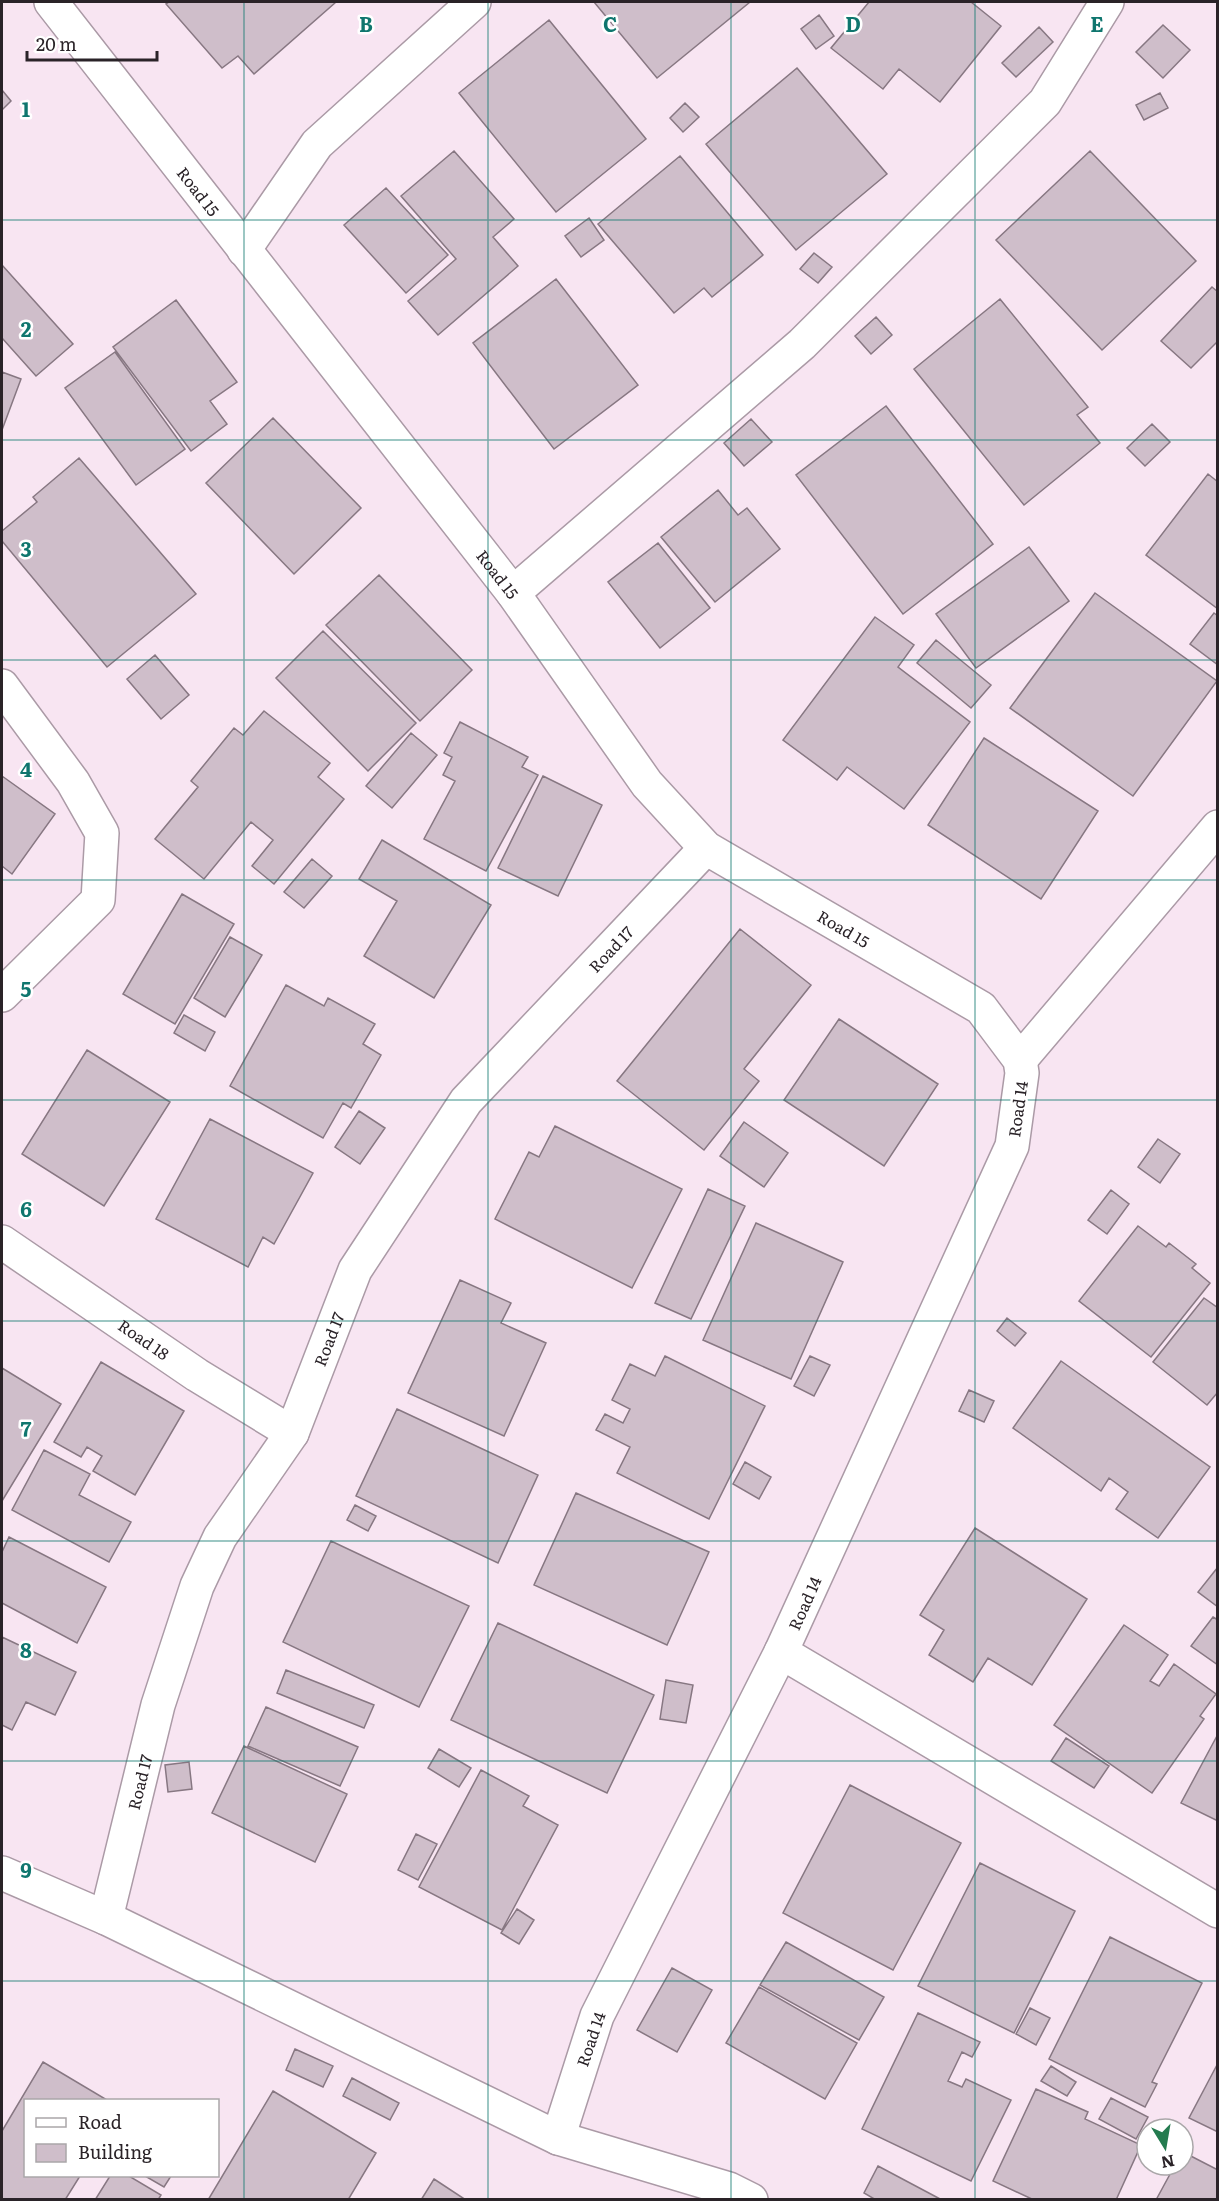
<svg xmlns="http://www.w3.org/2000/svg" width="1219" height="2201" viewBox="0 0 1219 2201" font-family="Literata,serif">
	<rect width="100%" height="100%" fill="#f8e5f2"/>
	<path fill="#cfbeca" stroke="#877782" stroke-width="1.5" d="M169,2H336L254,74L238,56L222,68L166,4Z
		M594,2H750L657,78Z
		M869,2H971L1001,26L940,102L899,69L883,89L831,48Z
		M819,15L834,36L816,49L801,29Z
		M549,20L646,139L556,212L459,93Z
		M1163,25L1190,50L1163,78L1136,52Z
		M1039,27L1053,42L1016,77L1002,63Z
		M797,68L887,174L796,250L706,144Z
		M2,90L11,101L2,110Z
		M1160,93L1168,108L1144,120L1136,105Z
		M685,103L699,117L683,132L670,118Z
		M454,151L514,219L493,237L518,266L438,335L408,301L456,259L401,196Z
		M1090,151L1196,261L1102,350L996,240Z
		M680,156L763,255L712,297L704,288L674,313L598,224Z
		M386,188L448,255L406,293L344,225Z
		M589,218L604,240L581,257L565,236Z
		M814,253L832,267L818,283L800,269Z
		M2,265L73,344L36,376L2,338Z
		M556,279L638,385L554,449L473,343Z
		M1212,287L1218,292V341L1191,368L1161,341Z
		M1000,299L1088,407L1077,415L1100,443L1024,505L914,369Z
		M176,300L237,382L210,401L227,424L191,451L113,347Z
		M876,317L892,335L871,354L855,336Z
		M115,352L185,449L136,485L65,388Z
		M2,372L21,379L2,430Z
		M886,406L993,544L903,614L796,475Z
		M273,418L361,508L294,574L206,483Z
		M751,419L772,442L744,466L724,443Z
		M1152,424L1170,442L1145,466L1127,448Z
		M79,458L196,594L107,667L2,541V531L37,502L33,497Z
		M1208,474L1218,482V609L1146,555Z
		M718,490L738,515L747,508L780,549L715,602L661,537Z
		M658,543L710,608L660,648L608,582Z
		M1029,547L1069,601L976,668L936,614Z
		M379,575L472,670L420,721L326,625Z
		M1095,593L1217,681L1133,796L1010,708Z
		M1214,613L1218,616V665L1190,644Z
		M875,617L914,645L898,667L970,722L904,809L847,767L837,780L783,740Z
		M323,631L416,723L368,771L276,678Z
		M936,640L991,685L971,708L917,663Z
		M155,655L189,695L161,719L127,679Z
		M264,711L330,763L318,777L344,799L274,884L252,866L273,840L251,822L204,879L155,839L198,787L191,781L234,728L243,735Z
		M460,722L528,757L522,767L538,775L486,871L424,839L455,781L443,775L452,757L444,753Z
		M411,733L437,755L392,808L366,786Z
		M984,738L1098,811L1041,899L928,825Z
		M2,776L55,814L12,874L2,866Z
		M543,776L602,805L558,896L498,868Z
		M382,840L491,905L434,998L364,956L397,901L359,879Z
		M312,859L332,876L304,908L284,892Z
		M182,894L234,924L175,1024L123,994Z
		M740,929L811,985L744,1069L759,1081L704,1150L617,1081Z
		M230,937L262,955L225,1017L194,998Z
		M286,985L324,1006L328,998L375,1024L363,1044L381,1055L351,1108L343,1103L323,1138L230,1086Z
		M184,1015L215,1032L205,1051L174,1033Z
		M839,1019L938,1084L884,1166L784,1100Z
		M87,1050L170,1102L104,1206L22,1154Z
		M359,1111L385,1128L360,1164L335,1147Z
		M210,1119L313,1173L274,1244L263,1237L248,1267L156,1219Z
		M744,1122L788,1153L764,1187L720,1156Z
		M555,1126L682,1189L632,1288L495,1219L529,1152L539,1157Z
		M1158,1139L1180,1154L1160,1183L1138,1167Z
		M708,1189L745,1206L691,1319L655,1303Z
		M1111,1190L1129,1204L1107,1234L1088,1220Z
		M756,1223L843,1262L791,1379L703,1340Z
		M1138,1226L1166,1247L1169,1243L1196,1264L1192,1268L1210,1283L1151,1357L1079,1301Z
		M460,1280L511,1303L501,1323L546,1343L504,1436L408,1393Z
		M1204,1298L1218,1308V1392L1207,1405L1153,1362Z
		M1007,1318L1026,1333L1015,1346L997,1331Z
		M665,1356L765,1406L709,1519L617,1473L630,1447L596,1430L605,1414L623,1423L630,1409L612,1400L630,1364L655,1376Z
		M810,1356L830,1365L814,1396L794,1386Z
		M1061,1361L1210,1467L1158,1538L1116,1509L1128,1492L1109,1478L1101,1491L1013,1428Z
		M101,1362L184,1411L135,1495L93,1471L102,1456L87,1447L81,1457L54,1442Z
		M2,1368L61,1404L2,1501Z
		M969,1390L994,1401L984,1422L959,1411Z
		M397,1409L538,1475L498,1563L356,1496Z
		M44,1450L90,1474L79,1495L131,1522L109,1562L12,1510Z
		M745,1462L771,1477L759,1499L733,1484Z
		M576,1493L709,1552L667,1645L534,1585Z
		M355,1505L376,1516L368,1531L347,1520Z
		M975,1528L1087,1599L1032,1685L988,1658L973,1682L929,1655L944,1630L920,1615Z
		M9,1537L106,1587L77,1643L2,1603V1552Z
		M331,1541L469,1606L419,1707L283,1642Z
		M1218,1567V1607L1198,1592Z
		M1213,1617L1218,1620V1665L1191,1646Z
		M498,1623L654,1695L607,1793L451,1720Z
		M1124,1625L1168,1655L1150,1681L1159,1686L1174,1664L1216,1694L1200,1716L1204,1719L1152,1793L1054,1725Z
		M2,1637L76,1672L55,1715L26,1702L12,1730L2,1725Z
		M286,1670L374,1705L364,1728L277,1693Z
		M666,1680L693,1685L686,1723L660,1719Z
		M266,1707L358,1747L340,1786L248,1746Z
		M1218,1734V1821L1181,1803Z
		M1066,1738L1109,1766L1094,1788L1051,1761Z
		M244,1746L347,1794L315,1862L212,1813Z
		M439,1749L471,1768L459,1787L428,1768Z
		M189,1762L192,1789L168,1792L165,1765Z
		M481,1770L529,1796L523,1806L558,1825L502,1930L419,1887Z
		M850,1785L961,1843L893,1970L783,1913Z
		M416,1834L437,1844L418,1880L398,1870Z
		M980,1863L1075,1911L1014,2033L918,1986Z
		M517,1909L534,1920L519,1944L501,1933Z
		M1110,1937L1202,1983L1152,2082L1157,2084L1145,2107L1049,2059Z
		M786,1942L884,1997L859,2040L760,1985Z
		M672,1968L712,1990L677,2052L637,2030Z
		M759,1987L857,2043L825,2099L726,2043Z
		M1030,2008L1050,2018L1036,2045L1016,2034Z
		M918,2013L980,2042L972,2057L962,2052L948,2081L962,2087L966,2079L1011,2100L971,2181L862,2129Z
		M295,2049L333,2066L323,2087L286,2070Z
		M43,2062L107,2100H26V2176H80L65,2200H2V2131Z
		M1218,2063V2132L1189,2118Z
		M1051,2066L1076,2082L1067,2096L1041,2081Z
		M352,2078L399,2103L390,2120L343,2096Z
		M1036,2089L1088,2112L1085,2119L1141,2145L1116,2200H1034L993,2181Z
		M273,2091L376,2153L348,2200H208Z
		M1111,2098L1148,2117L1136,2139L1099,2119Z
		M1183,2152L1218,2170V2200H1156L1175,2165H1183Z
		M878,2166L942,2200H876L864,2193Z
		M110,2176H129L161,2195L158,2200H95Z
		M145,2176H171L164,2187Z
		M434,2179L466,2200H421Z"/>
	<g fill="none" stroke-linecap="round" stroke-linejoin="round">
		<g stroke="#ab9aa6" stroke-width="36">
			<g id="minor">
				<path id="s1" d="M51,2L513,593L647,784L706,848L981,1008L1020,1060L1022,1073L1012,1146L781,1652L597,2016L558,2138"/>
				<path d="M244,250L317,144L474,2"/>
				<path d="M513,593L802,344L1045,102L1107,2"/>
				<path d="M2,686L73,782L102,833L98,900L2,995"/>
				<path d="M1020,1060L1218,827"/>
				<path id="s2" d="M2,1242L197,1375L292,1433"/>
				<path d="M781,1652L1218,1911"/>
				<path d="M2,1873L106,1918L558,2138L729,2189L751,2200"/>
				<path id="s3" d="M106,1918L158,1705L197,1586L220,1537L292,1433L355,1270L466,1101L706,848"/>
			</g>
		</g>
		<use href="#minor" stroke="#fff" stroke-width="33"/>
	</g>
	<path fill="none" stroke="#0f766e" stroke-width="1.5" stroke-opacity="0.55" d="M244,2V2200M488,2V2200M731,2V2200M975,2V2200M2,220H1218M2,440H1218M2,660H1218M2,880H1218M2,1100H1218M2,1321H1218M2,1541H1218M2,1761H1218M2,1981H1218"/>
	<g text-anchor="middle" dominant-baseline="central" stroke-width="5" stroke-linejoin="round" paint-order="stroke">
		<g font-size="16" fill="#2a2328" stroke="#fff">
			<text stroke="none"><textPath href="#s1" startOffset="240">Road 15</textPath></text>
			<text stroke="none"><textPath href="#s1" startOffset="726">Road 15</textPath></text>
			<text stroke="none"><textPath href="#s1" startOffset="1230">Road 15</textPath></text>
			<text stroke="none"><textPath href="#s3" startOffset="1112">Road 17</textPath></text>
			<text transform="translate(1017 1109) rotate(-82)">Road 14</text>
			<text stroke="none"><textPath href="#s3" startOffset="626">Road 17</textPath></text>
			<text stroke="none"><textPath href="#s2" startOffset="172">Road 18</textPath></text>
			<text transform="translate(804 1603) rotate(-66)">Road 14</text>
			<text stroke="none"><textPath href="#s3" startOffset="140">Road 17</textPath></text>
			<text transform="translate(590 2039) rotate(-71)">Road 14</text>
		</g>
	</g>
	<g font-size="20" text-anchor="middle" font-weight="bold" fill="#0f766e" stroke="#fff" stroke-width="5" stroke-linejoin="round" paint-order="stroke">
		<text x="366" y="32">B</text>
		<text x="610" y="32">C</text>
		<text x="853" y="32">D</text>
		<text x="1097" y="32">E</text>
		<text x="26" y="117">1</text>
		<text x="26" y="337">2</text>
		<text x="26" y="557">3</text>
		<text x="26" y="777">4</text>
		<text x="26" y="997">5</text>
		<text x="26" y="1217">6</text>
		<text x="26" y="1437">7</text>
		<text x="26" y="1658">8</text>
		<text x="26" y="1878">9</text>
	</g>
	<rect width="1219" height="2201" fill="none" stroke="#2a2328" stroke-width="6"/>
	<rect x="24" y="2099" width="195" height="78" fill="#ffffff" stroke="#aaa7a9" stroke-width="1.5"/>
	<rect x="36" y="2118" width="30" height="9" fill="#ffffff" stroke="#aaa7a9" stroke-width="1.5"/>
	<text x="78" y="2129" font-size="18" fill="#2a2328">Road</text>
	<rect x="36" y="2144" width="30" height="18" fill="#cfbeca" stroke="#aaa7a9" stroke-width="1.5"/>
	<text x="78" y="2159" font-size="18" fill="#2a2328">Building</text>
	<g transform="translate(1165 2147) rotate(169)"><circle r="28" fill="#ffffff" stroke="#aaa7a9" stroke-width="1.5"/>
	<path d="M0-4.5L10 22L0 15L-10 22Z" fill="#247b4f"/>
	<text y="-9" font-size="16" font-weight="bold" text-anchor="middle" fill="#2a2328">N</text>
	</g>
	<path d="M27 51v9h130v-9" fill="none" stroke="#2a2328" stroke-width="3"/>
	<text x="36" y="51" font-size="18" fill="#2a2328" stroke="#ffffff" stroke-width="4.5" paint-order="stroke">20 m</text>
</svg>
